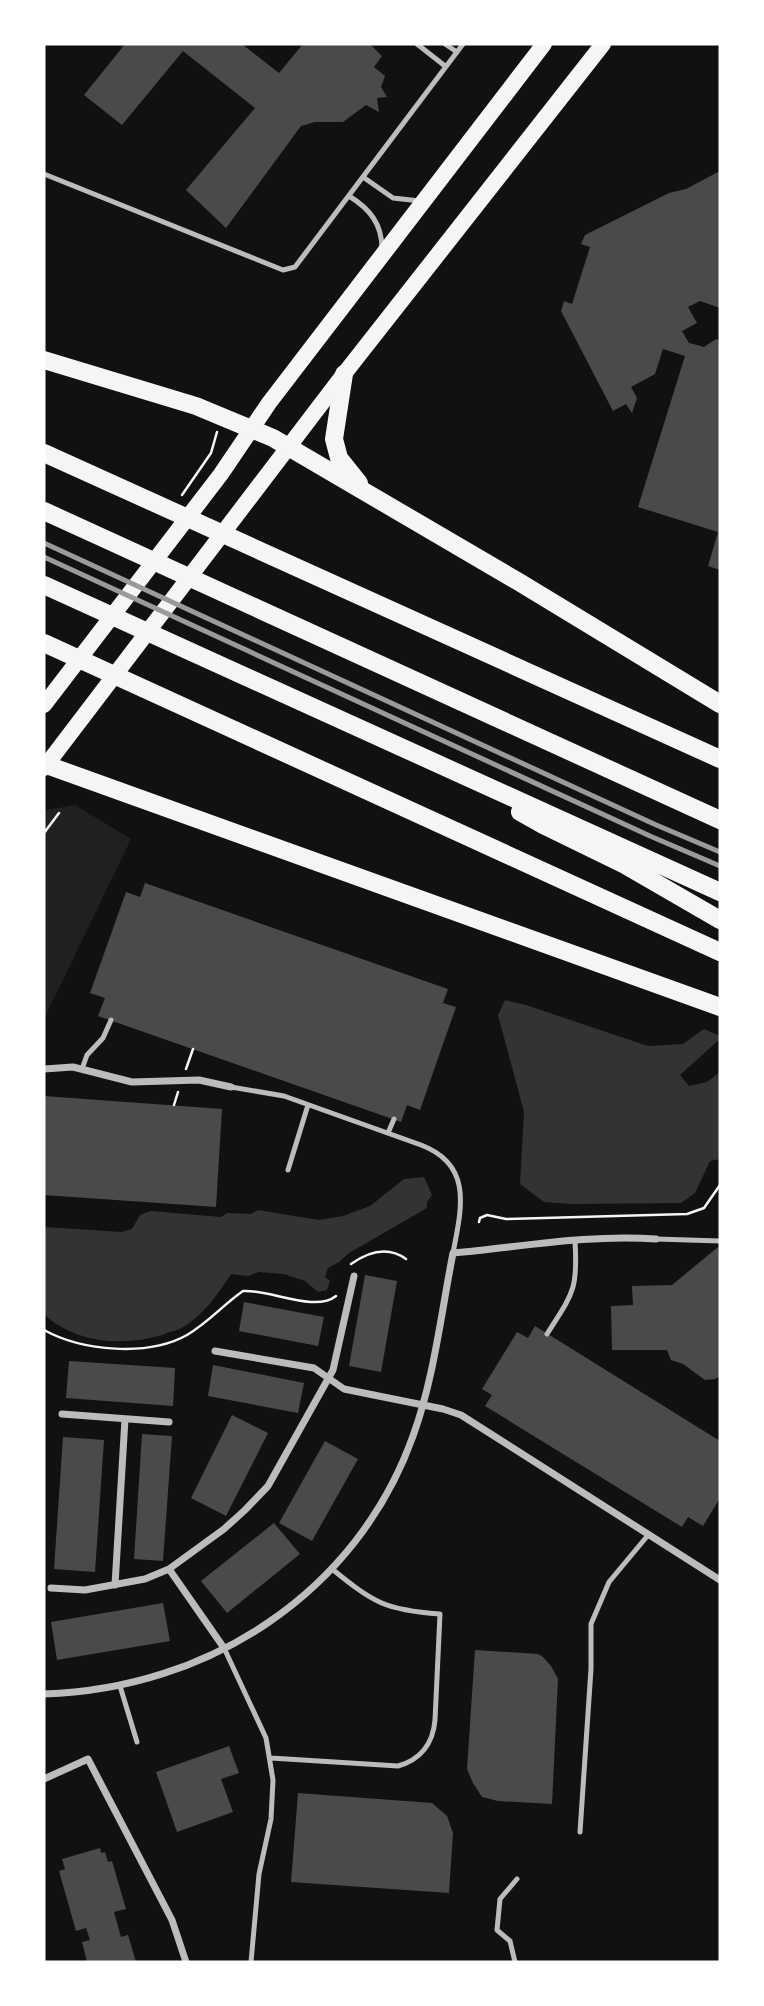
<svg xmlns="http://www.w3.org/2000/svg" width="764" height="2006" viewBox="0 0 764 2006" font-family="'IBM Plex Serif',serif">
	<rect width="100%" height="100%" fill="#111"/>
	<path fill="#202020" d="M75,805L131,839L44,1019V814L47,810Z"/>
	<path fill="#333" d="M505,1000L526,1005L648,1046L683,1044L704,1029L720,1036V1039L680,1075L689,1086L707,1082L720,1072V1159L710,1161L695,1193L681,1203L572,1204L544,1202L520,1184L524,1112L498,1015Z
		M424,1177L432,1195L427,1202V1208L349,1253L339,1262L328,1268L325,1277L330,1281L327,1290L318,1292L305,1281L284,1274L259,1272L248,1276L231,1274C218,1294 205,1313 185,1326C180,1330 171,1331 165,1334C126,1347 75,1344 44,1314V1227L122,1232L132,1229L140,1215L151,1211L221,1217L227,1213L251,1214L258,1210L319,1220L343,1216L370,1206L404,1179Z"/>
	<path fill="#4a4a4a" d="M125,44H242L279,73L303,44H370L382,56L374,67L385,76L381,87L387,97L377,98L379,112L366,105L343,122H315L301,126L226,228L186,190L255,108L183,51L122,125L84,95Z
		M720,171V308L700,301L688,307L697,323L682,331L689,343L697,345L704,347L716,339L720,341V570L708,566L718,532L638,507L685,356L663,349L655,374L631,387L637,398L632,413L626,404L613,411L561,311L564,301L572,304L590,247L581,244L585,235L669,193L686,189Z
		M145,883L448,989L443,1003L456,1007L420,1110L407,1105L401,1122L98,1016L105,998L90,993L126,892L140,897Z
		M44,1096L222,1109L216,1207L44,1195Z
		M718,1247L720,1251V1376L715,1379L705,1380L683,1364L671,1360L667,1350H612L611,1306L633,1305L632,1286L672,1285Z
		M365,1275L397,1281L381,1372L349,1366Z
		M244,1302L324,1317L318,1346L239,1331Z
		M535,1326L720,1441V1498L703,1526L688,1517L682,1527L485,1406L492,1395L482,1389L517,1332L528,1338Z
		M69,1361L175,1368L173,1406L66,1398Z
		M213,1365L304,1383L298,1413L208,1396Z
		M232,1415L268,1433L226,1516L191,1498Z
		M142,1434L172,1436L163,1561L134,1559Z
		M63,1437L104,1440L95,1572L54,1569Z
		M325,1441L358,1459L312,1541L279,1523Z
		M274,1523L300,1554L227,1613L201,1581Z
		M163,1603L170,1641L57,1660L51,1622Z
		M475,1650L538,1654L543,1657L551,1666L558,1679L552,1804L498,1801L482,1797L473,1783L467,1769Z
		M229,1746L239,1773L221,1779L233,1812L177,1832L156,1772Z
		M298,1793L432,1803L447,1816L453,1833L449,1893L291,1882Z
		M100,1848L101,1853L105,1852L108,1862L112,1861L126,1909L114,1912L121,1937L128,1935L136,1962H87L82,1942L90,1940L86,1928L76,1931L59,1871L65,1869L62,1859Z"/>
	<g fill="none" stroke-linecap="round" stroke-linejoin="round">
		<path stroke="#f5f5f5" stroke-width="2.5" d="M182,495L211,453L217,432
			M44,833L59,813
			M186,1069L193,1049
			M174,1105L178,1092
			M479,1222L480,1218L487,1215L506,1219L687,1214L704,1208L720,1185
			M351,1264C368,1252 388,1246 406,1259
			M44,1330C82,1351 148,1357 187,1335C209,1322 224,1304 243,1291C269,1289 315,1313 336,1296"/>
		<path stroke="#bcbcbc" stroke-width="5" d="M417,44L445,66
			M445,44L457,52
			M44,174L283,270L295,267L463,44
			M363,177L393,198L420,201
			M349,196C370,209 382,224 382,249
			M82,1069L87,1055L103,1038L111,1020
			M231,1087L284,1096L421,1145C474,1165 461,1210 453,1253
			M388,1133L394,1119
			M288,1170L308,1105
			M656,1239L720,1241
			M547,1334C573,1293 578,1290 575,1241
			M224,1648L266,1738L273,1780L271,1819L259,1874L251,1962
			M120,1686L137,1742
			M271,1758L398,1766C420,1760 433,1744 435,1720L440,1614C385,1610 374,1603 332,1569
			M580,1832L591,1669V1624L609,1582L649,1534
			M515,1962L510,1941L497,1930L500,1899L517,1879"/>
		<path stroke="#bcbcbc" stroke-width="7" d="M44,1069L73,1067L132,1082L199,1080L231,1087
			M215,1351L314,1368L344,1389L443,1409L461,1415L720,1580
			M62,1414L169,1422
			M169,1569L224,1648
			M115,1585L125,1419
			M51,1588L85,1590L145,1579L169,1569L224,1529L245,1510L268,1486L333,1370L354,1276
			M44,1694C208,1689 357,1593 413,1436C434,1378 441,1314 453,1253C520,1247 589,1234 656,1239
			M44,1779L88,1759L172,1920L186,1962"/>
		<path stroke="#f5f5f5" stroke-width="16" d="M44,705L221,474L269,403L544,44
			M44,768L344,374L603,44"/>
		<path stroke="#f5f5f5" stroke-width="18" d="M44,360L196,406L273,438L519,582L720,704
			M344,374L334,439L339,458L359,483
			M44,453L720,759
			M44,511L720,820
			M44,585L720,892
			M44,643L720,952
			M44,764L720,1007
			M520,812L543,825L625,865L720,920"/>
		<path stroke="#9a9a9a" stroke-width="5" d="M44,543L654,824L720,852
			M44,557L650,836L720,866"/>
	</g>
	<rect width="764" height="2006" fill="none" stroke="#ffffff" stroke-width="91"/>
</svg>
